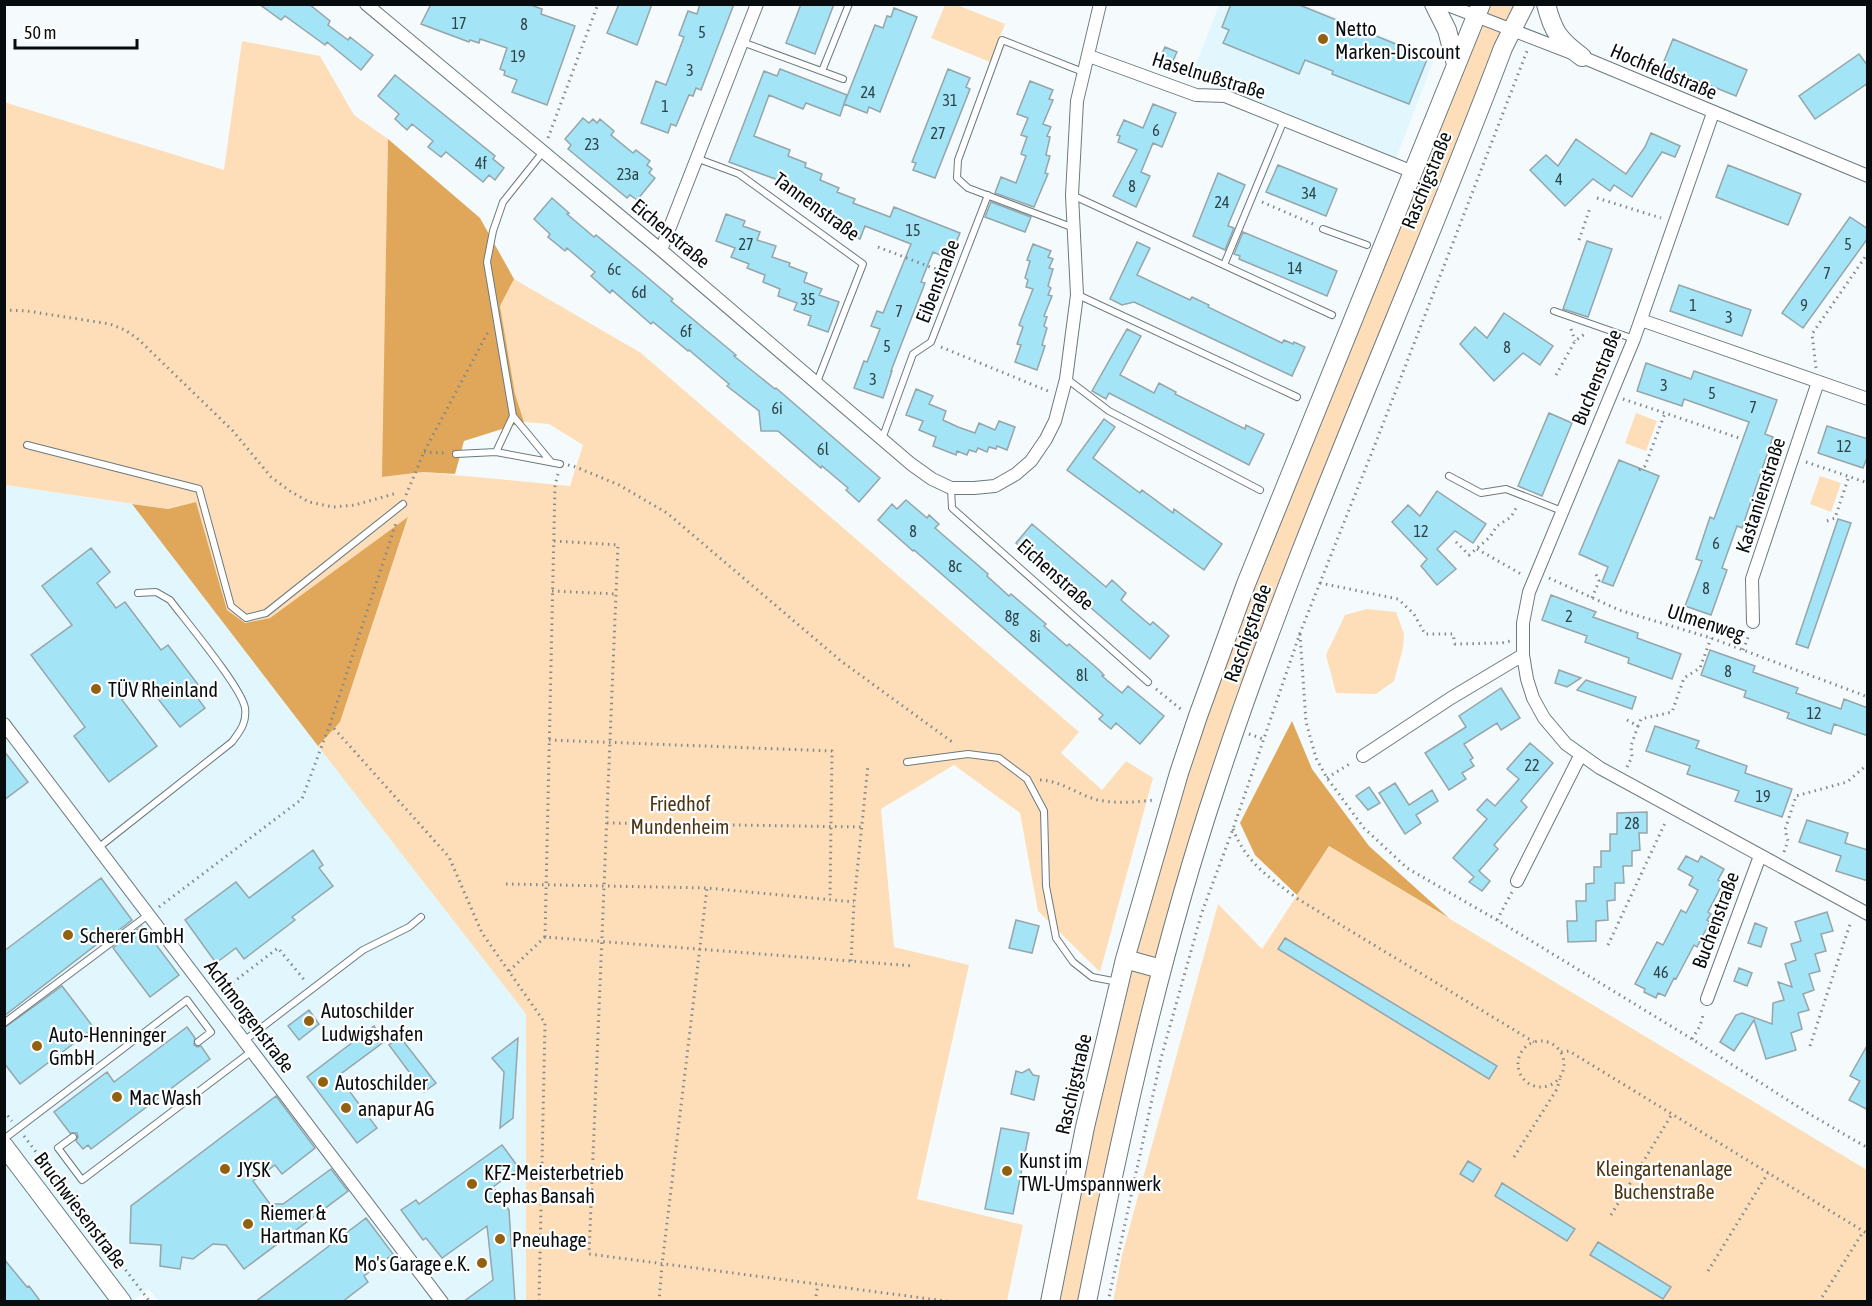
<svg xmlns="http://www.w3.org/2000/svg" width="1872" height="1306" viewBox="0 0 1872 1306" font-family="'Asap Condensed',sans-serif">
	<rect width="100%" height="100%" fill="#f5fbfd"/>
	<path fill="#e2f7fd" d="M1219,5H1305L1435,57L1396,159L1191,77Z
		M4,485L132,504L526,1014V1301L159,1302L149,1289L132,1301H5Z"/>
	<path fill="#fddeb8" d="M945,5H957L1005,24L990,62L931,38Z
		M1481,5H1525L1215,787L1087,1301L1050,1302L1179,773Z
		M242,41L320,56L354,115L388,139L383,477L423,472L570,486L583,445L549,424L524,422L515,394L500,306L514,279L641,353L1079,732L1061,753L1102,790L1126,761L1153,778L1100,972L1038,911L1020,813L954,765L881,809L894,947L969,965L917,1199L1023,1225L1007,1301H526V1014L318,746L340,722L408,518L270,618L245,623L227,610L196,502L168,509L5,485L4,102L224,170Z
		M1636,413L1657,421L1646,451L1625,443Z
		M1820,476L1841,483L1831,512L1810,504Z
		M1367,609L1396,612L1404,634L1403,648L1394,681L1376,694L1336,693L1326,655L1345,615Z
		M1329,846L1867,1170V1301L1113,1302L1122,1255L1218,904L1262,949Z"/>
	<path fill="#e0a75a" d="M388,139L480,218L514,279L500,306L515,394L524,422L464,441L455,474L423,472L382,477Z
		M196,502L227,610L245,623L270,618L408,517L340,722L318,746L132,504L168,509Z
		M1292,721L1312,769L1369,846L1449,918L1329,846L1297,895L1255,855L1240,823Z"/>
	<path fill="#a4e4f7" stroke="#95a5aa" stroke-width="1.5" d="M259,4H309L330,21L328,25L348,40L350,37L373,55L361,70L327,42L325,45L285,16L281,20Z
		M431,4H528L542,9L541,14L575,26L547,105L512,92L517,80L504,75L505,71L500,69L507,48L480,39L479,43L470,40L469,42L421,24Z
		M619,4H652L637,45L607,33Z
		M700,4H734L701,90L696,88L693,96L689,95L676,126L671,124L668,133L641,123L656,81L666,85L684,37L679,35L688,11L697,14Z
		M801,4H834L815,54L786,43Z
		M1231,4H1297L1428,57L1409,104L1332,74L1333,71L1305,60L1299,74L1223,43L1229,30L1222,27Z
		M894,8L917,17L880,112L869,107L867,113L844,104L875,25L883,28L887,16L891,17Z
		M1673,39L1747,70L1736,96L1662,66Z
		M1165,47L1177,52L1171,65L1159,60Z
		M1859,54L1868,66V83L1815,119L1799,96Z
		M780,69L847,95L840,116L806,103L803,109L769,95L754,136L790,150L788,156L806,163L805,167L822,174L820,180L839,188L837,192L855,199L853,203L890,217L894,207L960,233L951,255L942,252L940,255L933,252L921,282L925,283L891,371H892L883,398L854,388L864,361L867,362L880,329L871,326L877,311L883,313L911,244L865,226L860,239L842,232L844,228L826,221L828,215L809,207L811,204L793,197L795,190L777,183L778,180L729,162L764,71L777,76Z
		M948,69L970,78L966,87L970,89L935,178L913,170L916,163L912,162Z
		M395,75L495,156L493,159L504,168L495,180L489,175L483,182L446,152L441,157L428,147L433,141L412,124L407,130L395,119L399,114L378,96Z
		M1030,81L1053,90L1049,99L1053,100L1043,124L1051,127L1047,136L1050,137L1046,155L1050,156L1045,173L1048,174L1034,207L995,193L1001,177L1016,183L1026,156L1021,154L1027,137L1021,135L1028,118L1017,114Z
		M1153,104L1176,113L1162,147L1153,143L1141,172L1150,176L1136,207L1113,196L1137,150L1118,142L1120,136L1117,135L1124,120L1143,128Z
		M583,118L589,123L593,119L597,123L600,119L614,131L611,135L633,153L636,150L650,161L647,165L652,169L649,173L655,178L637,200L630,195L627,198L568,149L571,145L565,139Z
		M1651,133L1680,146L1675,157L1662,152L1632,197L1614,185L1610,191L1593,179L1565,206L1530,170L1546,155L1558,166L1576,139L1626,174L1645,147Z
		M1278,165L1337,189L1326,216L1266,192Z
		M1728,165L1801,194L1788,225L1716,197Z
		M1218,173L1245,185L1229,223L1228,226L1234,228L1225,250L1193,236Z
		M552,198L569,213L567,214L594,237L596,235L640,271L673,299L671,301L736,355L734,356L775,389L776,388L880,478L859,502L846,490L848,488L822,466L821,468L778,431H761L759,411L727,386L729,384L689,350L688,351L653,322L651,324L612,290L610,293L591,276L595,272L567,248L565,251L548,237L550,234L534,219Z
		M991,202L1031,217L1025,232L985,217Z
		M726,214L745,221L743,226L760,232L757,240L776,246L772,257L790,263L789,266L807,273L804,282L822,289L819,295L839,302L828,332L808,325L811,316L794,310L797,303L778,296L780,289L763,282L765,275L747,268L749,264L731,257L735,248L716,241Z
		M1850,217L1868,229V238L1803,328L1782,313Z
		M1243,232L1337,271L1327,296L1239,259L1240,256L1234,254Z
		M1587,241L1612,249L1588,317L1563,309Z
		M1137,242L1150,248L1137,275L1190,300L1192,297L1209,305L1208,307L1282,343L1284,340L1293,344L1294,342L1305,347L1292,376L1134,302L1122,305L1110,299Z
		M1033,244L1051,251L1048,257L1053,259L1049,268L1053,269L1048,286L1051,288L1048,295L1052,296L1044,316L1047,317L1044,326L1047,328L1042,345L1045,346L1037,370L1015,362L1021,345L1017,344L1023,327L1019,325L1033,289L1026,287L1028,280L1025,278L1030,261L1027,260Z
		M1679,285L1751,310L1742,336L1670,311Z
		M1504,313L1553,346L1540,365L1523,353L1494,381L1460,344L1475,327L1487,338Z
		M1127,329L1141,336L1120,375L1154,393L1159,383L1176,392L1175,394L1245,429L1246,425L1264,434L1249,465L1109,393L1106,399L1092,391Z
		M1646,363L1691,379L1694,371L1777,400L1765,434L1773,437L1742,528L1737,526L1722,568L1727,570L1711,615L1685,606L1702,561L1696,559L1710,517L1714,519L1749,422L1684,399L1682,406L1637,391Z
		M916,389L933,396L929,404L946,411L943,420L958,427L975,433L979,423L995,430L999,421L1015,427L1007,450L997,446L996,449L989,447L987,452L978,448L976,452L969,450L967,455L957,451L956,455L933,446L936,437L919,430L923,421L906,415Z
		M1549,413L1572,423L1542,496L1518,486Z
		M1104,419L1115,427L1093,458L1140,493L1142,490L1173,513L1174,509L1222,544L1204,570L1067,470Z
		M1827,426L1868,439V455L1863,468L1818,453Z
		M1619,460L1659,476L1613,586L1602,582L1608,567L1579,554Z
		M1437,491L1486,524L1473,543L1455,531L1437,549L1456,569L1437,585L1421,566L1427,559L1392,522L1408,505L1420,516Z
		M906,500L927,518L929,515L939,524L935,528L988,574L987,576L1009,596L1011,594L1046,624L1044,626L1067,646L1069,644L1098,669L1104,675L1102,676L1122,693L1128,686L1164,716L1140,744L1116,723L1111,729L1099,719L1103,715L914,550L913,551L878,520L892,504L897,509Z
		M1838,519L1851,523L1808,648L1796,644Z
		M1032,524L1106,587L1112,580L1126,593L1121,600L1150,625L1153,622L1169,636L1150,659L1016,543Z
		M91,548L110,572L97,583L116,608L125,602L161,650L168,645L200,687L193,692L205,708L180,727L145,682L122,700L157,746L109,782L74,736L85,727L31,655L72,625L42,586Z
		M1551,595L1596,612L1593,617L1638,633L1637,638L1681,654L1672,679L1628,663L1629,658L1585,642L1587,636L1542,620Z
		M1710,650L1755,666L1753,672L1798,688L1796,693L1841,709L1844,699L1868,708V736L1834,724L1831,734L1787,718L1789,713L1744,697L1746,691L1701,675Z
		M1559,670L1581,678L1567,687L1555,683Z
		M1586,680L1636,697L1632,709L1577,690Z
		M1501,688L1520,718L1501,730L1497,723L1464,744L1473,758L1470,760L1474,766L1462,773L1466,779L1449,790L1425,753L1466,727L1459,716Z
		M1655,726L1699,741L1696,748L1747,766L1745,773L1792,789L1782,817L1735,801L1739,791L1687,774L1690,766L1646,751Z
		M1530,743L1553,763L1521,801L1527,807L1494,845L1498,849L1479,871L1490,881L1482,891L1469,882L1474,877L1453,858L1487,819L1477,810L1487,799L1495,806L1519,779L1507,769Z
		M4,751L28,782L4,800Z
		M1395,783L1409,805L1432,790L1438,801L1416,815L1421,823L1405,834L1379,793Z
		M1369,787L1380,803L1368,810L1356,796Z
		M1647,812V833H1639L1640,850L1632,851V866H1623L1624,883H1615V900L1607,901L1608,920L1596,921V941L1568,942L1567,921H1577L1576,901H1586V884L1594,883V867H1601V851H1610V834H1617V813Z
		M1807,820L1848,833L1845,843L1868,850V881L1836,871L1841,856L1799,842Z
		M313,850L323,865L319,868L333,886L292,917L295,920L244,959L236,948L216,963L185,920L236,882L249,898Z
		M1686,856L1698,862L1701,856L1724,869L1718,880L1723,883L1708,912L1711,914L1707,920L1710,922L1697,947L1694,945L1676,979L1674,978L1665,996L1658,993L1656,998L1644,992L1645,989L1635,984L1657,942L1663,945L1681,910L1686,913L1698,890L1689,885L1693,877L1678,869Z
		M101,878L132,920L106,940L105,938L4,1016V951Z
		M1827,912L1833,931L1821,934L1826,951L1815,954L1820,971L1809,974L1814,990L1803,994L1809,1010L1798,1013L1802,1029L1791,1033L1796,1050L1766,1059L1754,1020L1734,1051L1720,1042L1736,1015L1742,1013L1772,1024L1773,1003L1784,1000L1778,982L1792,987L1785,964L1796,960L1791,944L1801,941L1795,922Z
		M1016,920L1039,926L1032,953L1009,948Z
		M1755,923L1767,928L1761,947L1748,943Z
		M142,926L179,975L150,997L113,948Z
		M1285,938L1497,1066L1489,1079L1278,949Z
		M1739,968L1752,973L1747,986L1734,981Z
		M62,986L94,1028L20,1084L4,1063V1028Z
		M309,1010L319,1024L299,1040L288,1026Z
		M374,1026L385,1041L338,1076L377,1128L357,1143L307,1077Z
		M187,1027L195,1038L194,1045L197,1047L201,1046L210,1059L91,1149L88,1145L83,1149L76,1141L78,1137L77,1133H70L54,1112L107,1072L114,1082Z
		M400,1037L436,1083L424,1092L389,1045Z
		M518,1038L513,1118L500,1128L504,1072L492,1058Z
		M1868,1044V1110L1849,1100L1860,1081L1850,1076Z
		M1029,1069L1033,1075L1039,1076L1034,1100L1011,1094L1016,1071L1022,1073Z
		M276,1096L315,1148L282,1174L275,1165L253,1181L270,1204H283L331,1169L348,1191L244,1269L226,1245L213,1244L193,1259L182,1257L180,1269L160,1266L161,1245L130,1243L131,1206Z
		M1001,1128L1029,1133L1013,1214L985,1209Z
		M502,1145L519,1168L493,1187L509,1210L515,1302H463L493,1280L487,1226L442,1258L426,1238L423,1240L401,1210L416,1200L419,1204Z
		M1468,1161L1481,1169L1473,1182L1460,1174Z
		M1502,1183L1575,1229L1567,1241L1495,1196Z
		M366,1218L393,1254L364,1276L368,1282L342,1302H255Z
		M1598,1242L1671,1287L1663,1299L1590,1255Z
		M4,1259L27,1287L29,1286L41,1302H4Z"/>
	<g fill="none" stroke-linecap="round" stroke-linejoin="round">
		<g stroke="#6b7a7f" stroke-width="8">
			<path id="lane" d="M742,42L843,79
				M822,71L849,4
				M696,158L739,174L863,264L817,382
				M1072,195L1332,315
				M1074,228L968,188L957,178L958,160L1002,40L1083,72
				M1323,229L1367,245
				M1224,265L1284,120
				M1078,295L1297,397
				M1554,311L1634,339
				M1067,379L1109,411L1260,490
				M513,416L551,462
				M882,439L913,354L931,342L988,195
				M27,445L199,489L231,606L246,618L266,613L403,504
				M496,452L513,416L487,262L493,231L503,202L543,152
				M456,454L496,452L560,464
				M1449,476L1481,493L1506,489L1562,511
				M951,488L952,508L1148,682
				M907,762L968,754L999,758L1027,779L1044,811L1046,886L1056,938L1073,962L1092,977L1118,982
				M98,848L232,742C240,731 247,723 245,708C242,688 185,620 170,600L156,592L138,593
				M4,1023L148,915
				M244,1041L363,950L409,927L421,917
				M73,1137L58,1148L82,1180L252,1051
				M4,1139L187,1000L211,1032L198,1042"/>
		</g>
		<g stroke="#6b7a7f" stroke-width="14">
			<path id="street" d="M366,4L661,250L911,464L932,479L951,488H974L995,486L1016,474L1031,461L1046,439L1055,421L1066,379L1077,295L1072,195L1077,101L1100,4
				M1445,4L1582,57L1868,176
				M1089,56L1196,95L1225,96L1413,172
				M1713,113L1634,339L1529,592L1523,623V655L1527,679L1533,698L1544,718L1566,744L1600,768L1868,914
				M661,250L757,4
				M1641,320L1868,399
				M1753,622L1752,579L1818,382
				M4,724L442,1302
				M1363,756L1451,698L1523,655
				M1517,881L1580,756
				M1707,999L1760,856"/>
		</g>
		<g stroke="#6b7a7f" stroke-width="20">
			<path id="secondary" d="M1434,4L1447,30L1456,64
				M1546,4C1553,32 1559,40 1582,57
				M1125,959L1161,969
				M4,1146L122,1302
				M1050,1302L1085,1127L1125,959L1179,773L1198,716L1246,584L1481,4
				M1087,1302C1122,1128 1160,954 1216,786C1298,535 1410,295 1503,48L1525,4"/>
		</g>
		<path stroke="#83898b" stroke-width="3" stroke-dasharray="1.5 4.5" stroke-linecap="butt" d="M548,138L598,4
			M1597,198L1661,218
			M1262,202L1313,224
			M1579,240L1590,208
			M878,247L946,273
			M4,310L27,311L110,324L125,330L137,338L233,431L271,477L290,491L309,502L333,507L355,505L397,493
			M1571,329L1575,341
			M941,347L1048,391
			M1816,368L1812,334L1868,253
			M1556,375L1575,341L1586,333
			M1623,399L1739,438
			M424,452L445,453
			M1806,462L1868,483
			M568,465L576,467L619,485L667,513L841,661L955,744
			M1639,470L1645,466L1665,413
			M558,474L555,485L545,937L914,966
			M406,495L424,452L488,332
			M1827,521L1835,518L1849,476
			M554,541L618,545L589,1254L953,1302
			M1456,542L1469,555L1490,537L1497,526L1511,517L1518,505
			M1477,549L1521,574
			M1549,578L1619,610L1711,638L1868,697
			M1320,583L1398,599L1414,614L1425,634H1453L1455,644L1502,643L1510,641
			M552,591L616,594
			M1592,598L1599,581L1595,572
			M1300,634L1306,722L1316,758L1327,778L1364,828L1407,868L1497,920L1692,1039L1811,1115L1868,1148
			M1743,650L1749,635
			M1156,689L1183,711
			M1627,720L1638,726L1641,719L1672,712L1684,678L1700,668L1711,638
			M330,724L449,857L482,933L545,1023L539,1302
			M1249,734L1263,739
			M549,740L832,751L830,899
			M1627,767L1632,757L1631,746L1638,726
			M1327,778L1351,763
			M1040,780C1062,781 1078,795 1098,800C1116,804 1137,802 1154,800
			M607,823L862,827
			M1233,829C1246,863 1270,878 1298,899L1534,1042
			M1784,852L1788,841L1785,830L1796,796L1847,782L1868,764
			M506,884L707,888L854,902
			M159,907L302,799L330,724L396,523
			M1497,920L1512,892
			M1608,945L1666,821
			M851,961L854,902L868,765
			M509,971L545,937
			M223,990L278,948L306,982
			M1692,1039L1700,1026L1704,1012
			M1518 1064a23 23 0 1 1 46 0a23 23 0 1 1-46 0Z
			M1810,1046L1851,921
			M1561,1052L1569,1051L1868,1234
			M4,1111L12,1121
			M24,1136L150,1302
			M1514,1157L1557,1089L1560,1079
			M1611,1215L1672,1114
			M1708,1271L1768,1173
			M659,1302L662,1265L707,888
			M815,1302L818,1284
			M1108,1302L1161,1058L1202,912L1233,829L1300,633L1376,442L1527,51
			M1819,1302L1863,1232"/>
		<use href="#lane" stroke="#fff" stroke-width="6"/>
		<use href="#street" stroke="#fff" stroke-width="12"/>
		<use href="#secondary" stroke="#fff" stroke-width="18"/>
	</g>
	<g fill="#92610f" stroke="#fff" stroke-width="2">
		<circle cx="1323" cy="39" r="6"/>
		<circle cx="96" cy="689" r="6"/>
		<circle cx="68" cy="935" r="6"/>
		<circle cx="309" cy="1021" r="6"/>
		<circle cx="37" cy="1046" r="6"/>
		<circle cx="323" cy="1082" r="6"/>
		<circle cx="117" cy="1097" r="6"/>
		<circle cx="346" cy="1108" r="6"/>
		<circle cx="225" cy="1169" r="6"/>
		<circle cx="1007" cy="1171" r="6"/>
		<circle cx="472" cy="1184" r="6"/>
		<circle cx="248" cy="1224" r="6"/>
		<circle cx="500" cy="1239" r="6"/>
		<circle cx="482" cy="1263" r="6"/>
	</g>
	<g text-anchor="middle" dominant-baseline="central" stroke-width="4.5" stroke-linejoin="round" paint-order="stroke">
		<g font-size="16" fill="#2e4348">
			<text x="459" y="23">17</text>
			<text x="524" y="24">8</text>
			<text x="702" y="32">5</text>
			<text x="518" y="56">19</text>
			<text x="690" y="70">3</text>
			<text x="868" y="92">24</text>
			<text x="950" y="100">31</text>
			<text x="665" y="106">1</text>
			<text x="1156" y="130">6</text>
			<text x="938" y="133">27</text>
			<text x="592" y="144">23</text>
			<text x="481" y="163">4f</text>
			<text x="628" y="174">23a</text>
			<text x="1559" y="179">4</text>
			<text x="1132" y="186">8</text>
			<text x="1309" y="193">34</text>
			<text x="1222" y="202">24</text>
			<text x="913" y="230">15</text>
			<text x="746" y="244">27</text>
			<text x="1848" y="244">5</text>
			<text x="1295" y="268">14</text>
			<text x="614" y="269">6c</text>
			<text x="1827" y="273">7</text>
			<text x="639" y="292">6d</text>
			<text x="808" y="299">35</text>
			<text x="1693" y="305">1</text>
			<text x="1804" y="305">9</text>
			<text x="899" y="311">7</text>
			<text x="1729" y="317">3</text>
			<text x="686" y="331">6f</text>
			<text x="887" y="346">5</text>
			<text x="1507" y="347">8</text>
			<text x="873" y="379">3</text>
			<text x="1664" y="385">3</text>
			<text x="1712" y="393">5</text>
			<text x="1753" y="407">7</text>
			<text x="777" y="408">6i</text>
			<text x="1844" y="446">12</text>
			<text x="823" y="449">6l</text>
			<text x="913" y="531">8</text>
			<text x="1421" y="531">12</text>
			<text x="1716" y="543">6</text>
			<text x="955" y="566">8c</text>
			<text x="1706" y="588">8</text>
			<text x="1012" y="616">8g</text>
			<text x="1569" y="616">2</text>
			<text x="1035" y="636">8i</text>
			<text x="1728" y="671">8</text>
			<text x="1082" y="675">8l</text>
			<text x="1814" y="713">12</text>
			<text x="1532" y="765">22</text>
			<text x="1763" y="796">19</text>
			<text x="1632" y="823">28</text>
			<text x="1661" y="972">46</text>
		</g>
		<g font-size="20" fill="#070d0e" stroke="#fff" text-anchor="start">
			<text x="1335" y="28">Netto<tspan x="1335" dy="23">Marken-Discount</tspan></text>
			<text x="108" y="689">TÜV Rheinland</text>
			<text x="80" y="935">Scherer GmbH</text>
			<text x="321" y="1010">Autoschilder<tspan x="321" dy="23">Ludwigshafen</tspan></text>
			<text x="49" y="1034">Auto-Henninger<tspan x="49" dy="23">GmbH</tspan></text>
			<text x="335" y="1082">Autoschilder</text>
			<text x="129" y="1097">Mac Wash</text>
			<text x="358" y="1108">anapur AG</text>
			<text x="1019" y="1160">Kunst im<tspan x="1019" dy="23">TWL-Umspannwerk</tspan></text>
			<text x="237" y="1169">JYSK</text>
			<text x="484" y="1172">KFZ-Meisterbetrieb<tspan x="484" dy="23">Cephas Bansah</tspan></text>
			<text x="260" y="1212">Riemer &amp;<tspan x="260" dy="23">Hartman KG</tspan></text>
			<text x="512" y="1239">Pneuhage</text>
			<text x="470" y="1263" text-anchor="end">Mo's Garage e.K.</text>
		</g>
		<g font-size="20" fill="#070d0e" stroke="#fff">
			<text transform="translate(1664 71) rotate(23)">Hochfeldstraße</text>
			<text transform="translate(1209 75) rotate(17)">Haselnußstraße</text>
			<text transform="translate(1426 180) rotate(-68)">Raschigstraße</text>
			<text transform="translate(817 206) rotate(36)">Tannenstraße</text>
			<text transform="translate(671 233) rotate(40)">Eichenstraße</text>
			<text transform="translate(937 281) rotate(-69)">Eibenstraße</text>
			<text transform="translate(1596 377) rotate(-68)">Buchenstraße</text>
			<text transform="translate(1760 495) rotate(-72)">Kastanienstraße</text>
			<text transform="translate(1056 574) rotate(42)">Eichenstraße</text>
			<text transform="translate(1706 622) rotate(18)">Ulmenweg</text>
			<text transform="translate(1247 633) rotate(-70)">Raschigstraße</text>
			<text transform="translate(1715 920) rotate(-70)">Buchenstraße</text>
			<text transform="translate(250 1016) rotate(53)">Achtmorgenstraße</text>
			<text transform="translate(1073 1084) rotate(-77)">Raschigstraße</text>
			<text transform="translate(81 1210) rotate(53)">Bruchwiesenstraße</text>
		</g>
		<g font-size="20" fill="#4d3514" stroke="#fff">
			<text x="680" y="803">Friedhof<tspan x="680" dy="23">Mundenheim</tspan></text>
			<text x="1664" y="1168">Kleingartenanlage<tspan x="1664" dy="23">Buchenstraße</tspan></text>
		</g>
	</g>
	<rect width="1872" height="1306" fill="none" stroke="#070d0e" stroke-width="12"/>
	<path d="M15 39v9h122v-9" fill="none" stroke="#070d0e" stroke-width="3"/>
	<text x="24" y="39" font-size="18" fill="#070d0e" stroke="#ffffff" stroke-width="4.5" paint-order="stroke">50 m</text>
</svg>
